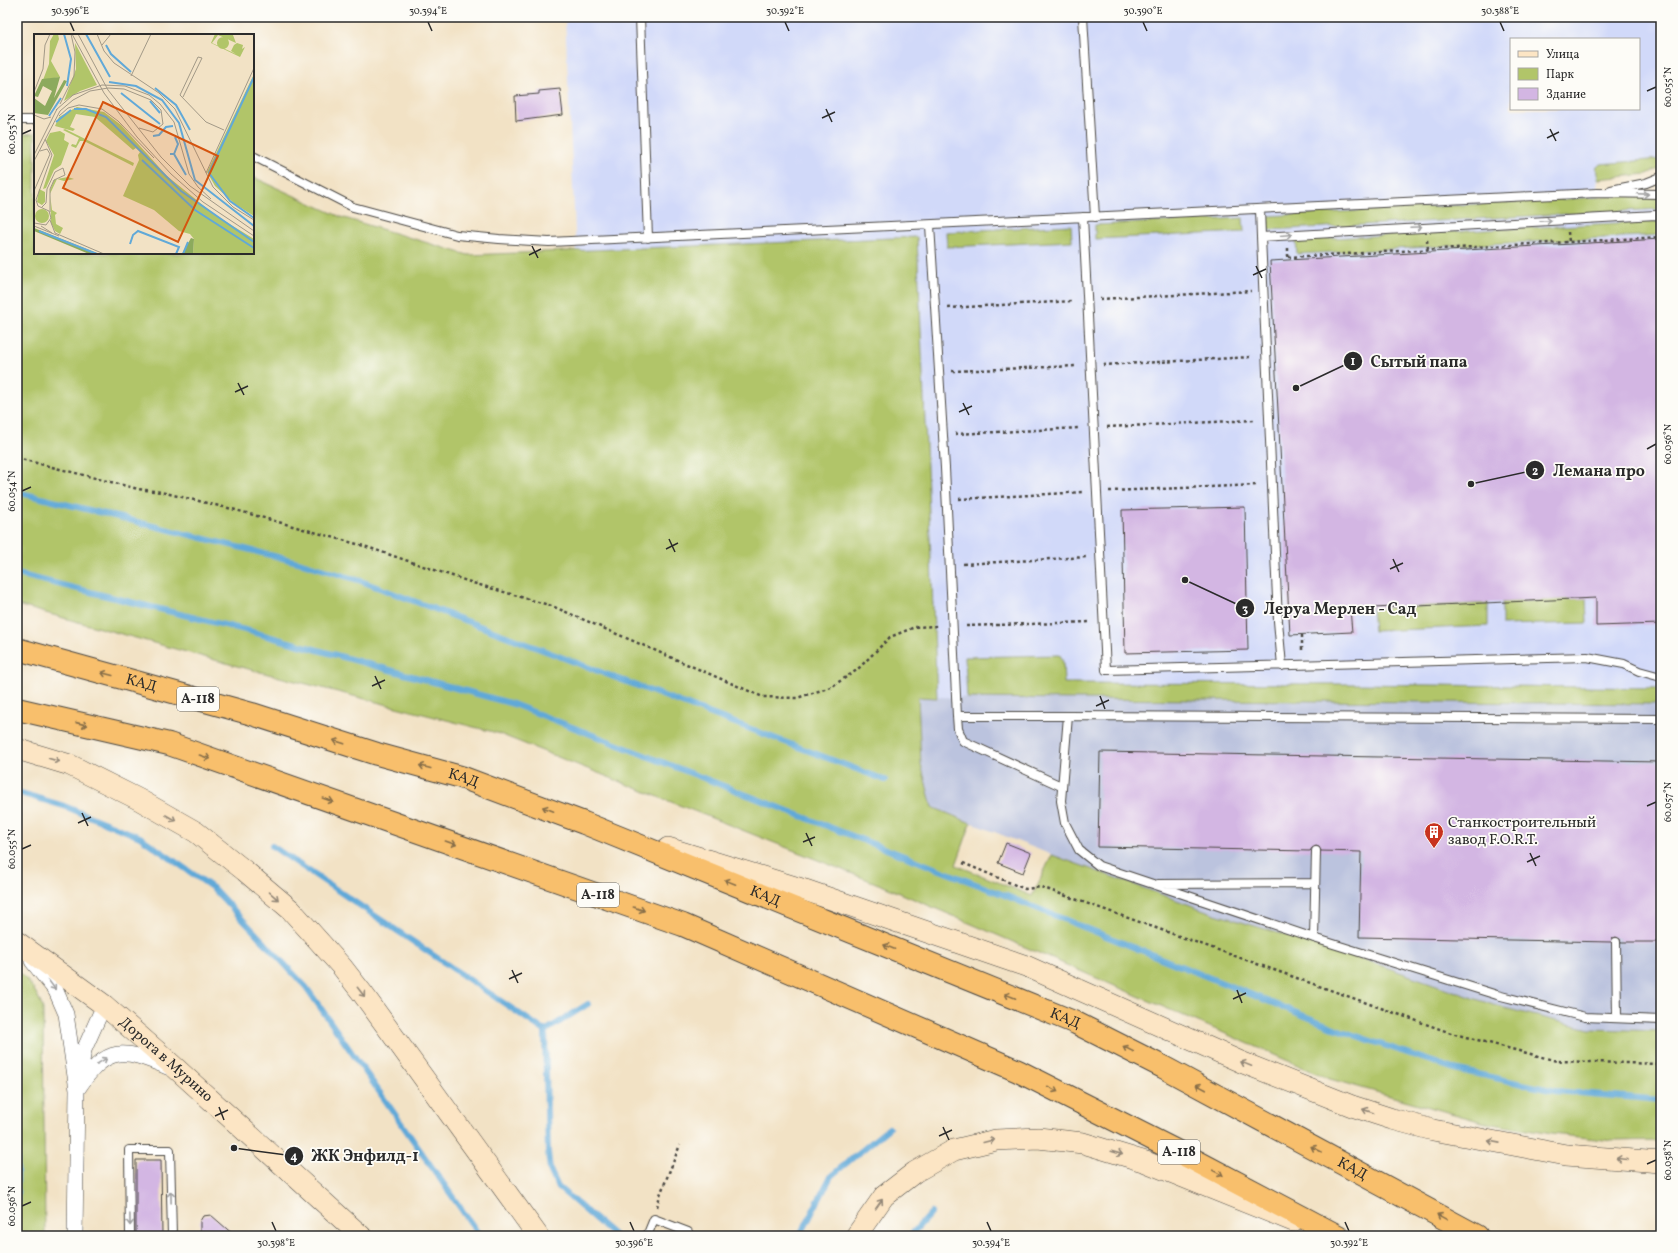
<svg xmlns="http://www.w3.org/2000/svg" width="1678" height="1253" viewBox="0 0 1678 1253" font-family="Vollkorn,serif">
	<rect width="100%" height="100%" fill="#fdfcf7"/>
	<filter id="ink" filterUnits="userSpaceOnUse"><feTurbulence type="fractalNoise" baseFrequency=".025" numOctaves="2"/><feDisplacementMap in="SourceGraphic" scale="8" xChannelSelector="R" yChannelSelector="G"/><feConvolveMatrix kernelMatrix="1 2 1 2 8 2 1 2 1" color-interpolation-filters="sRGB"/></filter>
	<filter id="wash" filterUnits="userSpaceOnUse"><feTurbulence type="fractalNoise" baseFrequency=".012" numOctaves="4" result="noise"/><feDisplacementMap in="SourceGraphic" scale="16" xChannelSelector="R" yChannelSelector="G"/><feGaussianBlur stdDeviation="0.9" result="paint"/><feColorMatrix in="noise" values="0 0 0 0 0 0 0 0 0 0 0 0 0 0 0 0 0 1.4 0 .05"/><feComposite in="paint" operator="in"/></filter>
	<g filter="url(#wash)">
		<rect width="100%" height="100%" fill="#f2e2c5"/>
		<path fill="#d1d9f9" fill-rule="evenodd" d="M565,17H1661V168L1647,174L1598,179L1596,196L1661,199V704L937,698L917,237L576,251ZM1511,39H1639V109H1511Z"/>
		<path fill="#bbc3de" d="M918,697L1661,704V1031L1589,1029L1496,1006L1351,955L1215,914L1052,855L932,807L921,764Z"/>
		<path fill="#b1c569" stroke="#6e784a" d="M35,133V253H253V177L341,217L468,255L917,237L937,698L918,697L921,764L932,807L971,823L956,865L1032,896L1052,855L1215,914L1351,955L1496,1006L1589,1029L1661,1031V1140L1613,1141L1552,1134L1486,1123L1330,1079L886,887L497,733L233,665L17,605V135Z
			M1661,159V168L1647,174L1598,179L1596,168L1600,164Z
			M1636,195L1661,199V209L1269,230L1268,216Z
			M1243,218L1244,232L1095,239V225Z
			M1654,221L1661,222V235L1297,254L1296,240Z
			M1071,225L1072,241L947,247L946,232Z
			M1586,598L1587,623L1502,625V602Z
			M1488,603V626L1374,631L1372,608Z
			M1060,655L1063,662L1064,683L1356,684L1661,688V704L967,698L965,657Z
			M17,971C30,981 38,994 43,1009L45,1236H17Z"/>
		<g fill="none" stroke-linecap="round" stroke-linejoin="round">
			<path stroke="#61a9d8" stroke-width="6" d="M17,492L302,563L361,581L885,780
				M17,574L249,631L513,704L994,891L1342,1031L1454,1069L1555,1091L1661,1100
				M17,792L64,806L140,837L213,888L306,987L480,1236
				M272,846L545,1031
				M17,995V1206
				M588,1004L545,1031L548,1152L550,1170L558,1187L615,1236
				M800,1236L831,1176L889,1128
				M910,1236L931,1213"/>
		</g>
		<g id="blocks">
			<path fill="#d3b6e3" d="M560,89L563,115L516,121L515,96L539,94V91Z
				M1661,239V624L1596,626V598L1350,609L1352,632L1290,635L1270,261Z
				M1245,507L1248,650L1125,653L1122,510Z
				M1100,752L1661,762V942H1621L1620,939L1616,937L1613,938L1611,942L1359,937L1361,852L1321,851L1319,847L1316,846L1312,848L1310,851L1098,847Z
				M1006,843L1031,853L1023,873L998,863Z
				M136,1160H161L162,1236H136Z
				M211,1215L235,1236H200V1221L203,1216Z"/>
		</g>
	</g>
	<g filter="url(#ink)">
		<use href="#blocks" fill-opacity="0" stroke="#494642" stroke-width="1"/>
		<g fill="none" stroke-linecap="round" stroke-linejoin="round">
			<g stroke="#494642" stroke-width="10">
				<path id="lane" d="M640,17L648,238
					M1083,17L1095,217
					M17,120H35
					M253,156L353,207L457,235L499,239L549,242L1597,193L1661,194
					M1611,190L1646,183L1661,177
					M1260,209L1261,237L1656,215L1661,216
					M1083,217L1106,670L1587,657L1624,664L1639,671L1661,677
					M930,225L945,468L957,716H1068
					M1261,237L1278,621L1282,666
					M957,716L958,729L963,741L1061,786
					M1661,719L1068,716L1061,801L1065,823L1079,850L1099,866L1314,938L1497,995L1585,1017L1661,1020
					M1158,884L1315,883
					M1314,938L1316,851
					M1616,942L1617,1018
					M130,1236L129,1150H170L172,1236
					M647,1236L654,1219L688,1232"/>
			</g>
			<g stroke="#494642" stroke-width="16">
				<path id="street" d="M32,961L56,991L66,1014L77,1090L75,1236
					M79,1078L84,1050L104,1005
					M77,1090C108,1044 122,1048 170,1068"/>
			</g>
			<g stroke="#494642" stroke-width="22">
				<g id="secondary">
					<path d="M17,749L70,765L138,799L196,832L245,871L291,910L342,967L363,994L538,1236"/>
					<path d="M668,848L805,890L1026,966L1241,1062L1352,1106L1392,1119L1433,1130L1566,1155L1661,1162"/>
					<path id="s1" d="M17,942L104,1005L159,1053L361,1236"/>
					<path d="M856,1236L884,1196L915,1172L954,1150L996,1140L1038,1138L1083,1143L1146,1162L1293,1221"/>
				</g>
			</g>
			<g stroke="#494642" stroke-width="24">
				<g id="highway">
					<path id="s2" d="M17,649L252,714L377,754L461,777L584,823L1076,1023L1163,1067L1477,1236"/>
					<path d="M17,709L169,744L683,925L1018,1071L1194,1160L1338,1236"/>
				</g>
			</g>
			<path stroke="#494642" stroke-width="2.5" stroke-dasharray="3 3" stroke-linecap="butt" d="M1568,232L1569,242
				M1427,240L1428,249
				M1288,248V259
				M1288,257L1661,237
				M1100,299L1251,291
				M948,308L1073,301
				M1103,365L1252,357
				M952,371L1076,366
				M1107,427L1255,420
				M955,434L1080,428
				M17,458L138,489L161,492L232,509L364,546L473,583L552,606L763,697L797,698L831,687L857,670L890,637L915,627L939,626
				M1109,491L1258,485
				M959,499L1084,492
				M963,564L1087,557
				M966,626L1091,622
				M1302,635V652
				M963,863L1025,889L1041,887L1451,1033L1557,1061L1661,1064
				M657,1207L660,1195L680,1145"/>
			<use href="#lane" stroke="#fff" stroke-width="8"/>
			<use href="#street" stroke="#fff" stroke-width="15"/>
			<use href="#secondary" stroke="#fce5c4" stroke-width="21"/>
			<use href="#highway" stroke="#f8bf6c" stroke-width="22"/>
		</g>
		<defs><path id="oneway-shaft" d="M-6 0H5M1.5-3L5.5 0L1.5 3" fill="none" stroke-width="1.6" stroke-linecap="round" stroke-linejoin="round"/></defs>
		<g stroke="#a0a0a0">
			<use href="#oneway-shaft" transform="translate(1643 194) rotate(2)"/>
			<use href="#oneway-shaft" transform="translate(1546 221) rotate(-3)"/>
			<use href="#oneway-shaft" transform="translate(1416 227) rotate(-3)"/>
			<use href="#oneway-shaft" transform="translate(1286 235) rotate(-5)"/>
			<use href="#oneway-shaft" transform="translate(52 985) rotate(54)"/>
			<use href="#oneway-shaft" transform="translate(102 1061) rotate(-31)"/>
			<use href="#oneway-shaft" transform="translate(171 1197) rotate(-91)"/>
			<use href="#oneway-shaft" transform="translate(130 1220) rotate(89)"/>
		</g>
		<g stroke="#876e48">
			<use href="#oneway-shaft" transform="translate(107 674) rotate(-165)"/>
			<use href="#oneway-shaft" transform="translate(82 724) rotate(13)"/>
			<use href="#oneway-shaft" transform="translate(339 742) rotate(-162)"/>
			<use href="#oneway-shaft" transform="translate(205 757) rotate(19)"/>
			<use href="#oneway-shaft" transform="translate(425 767) rotate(-165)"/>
			<use href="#oneway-shaft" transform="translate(328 800) rotate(19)"/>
			<use href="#oneway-shaft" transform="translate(548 809) rotate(-159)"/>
			<use href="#oneway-shaft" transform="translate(451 843) rotate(19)"/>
			<use href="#oneway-shaft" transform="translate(730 882) rotate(-158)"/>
			<use href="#oneway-shaft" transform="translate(639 909) rotate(19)"/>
			<use href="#oneway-shaft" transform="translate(889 947) rotate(-158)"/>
			<use href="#oneway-shaft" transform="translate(1010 996) rotate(-158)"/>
			<use href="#oneway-shaft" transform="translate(1128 1049) rotate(-154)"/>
			<use href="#oneway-shaft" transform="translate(1201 1087) rotate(-152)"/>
			<use href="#oneway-shaft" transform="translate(1053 1089) rotate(27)"/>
			<use href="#oneway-shaft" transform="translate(1316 1149) rotate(-152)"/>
			<use href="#oneway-shaft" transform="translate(1218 1173) rotate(28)"/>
			<use href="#oneway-shaft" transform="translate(1442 1217) rotate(-151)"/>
		</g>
		<g stroke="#948878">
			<use href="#oneway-shaft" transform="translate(54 760) rotate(16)"/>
			<use href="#oneway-shaft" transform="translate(171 818) rotate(30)"/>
			<use href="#oneway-shaft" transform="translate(274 896) rotate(41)"/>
			<use href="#oneway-shaft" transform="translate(361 992) rotate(52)"/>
			<use href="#oneway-shaft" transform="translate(1246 1064) rotate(-158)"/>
			<use href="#oneway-shaft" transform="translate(1368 1111) rotate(-161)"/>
			<use href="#oneway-shaft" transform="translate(989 1141) rotate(-14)"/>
			<use href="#oneway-shaft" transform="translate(1494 1142) rotate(-169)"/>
			<use href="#oneway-shaft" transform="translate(1117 1153) rotate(16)"/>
			<use href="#oneway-shaft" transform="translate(1622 1159) rotate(-175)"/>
			<use href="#oneway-shaft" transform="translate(879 1204) rotate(-55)"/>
		</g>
	</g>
	<path fill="none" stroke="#2b2b2b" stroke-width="1.5" d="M70,22L74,31M428,22L432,31M785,22L789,31M1143,22L1147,31M1500,22L1504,31M1647,91L1656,87M826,109L832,122M822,118L835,112M1550,129L1556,141M22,134L31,130M1547,138L1559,132M532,246L538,258M529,255L541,249M1256,266L1262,278M1253,275L1266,269M238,383L244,395M235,392L248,386M963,403L969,415M959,412L972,406M1647,449L1656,444M22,491L31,487M669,539L675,552M666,549L678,543M1393,559L1399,572M1390,569L1403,563M375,676L381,689M372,686L385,680M1100,696L1105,709M1096,706L1109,700M1647,806L1656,802M82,813L88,826M78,823L91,817M806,833L812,846M803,842L815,837M22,849L31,845M1530,853L1536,866M1527,862L1540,856M512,970L518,983M509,979L522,973M1237,990L1242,1003M1233,999L1246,993M219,1107L224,1120M215,1116L228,1110M943,1127L949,1140M939,1136L952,1130M1647,1164L1656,1160M22,1206L31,1202M272,1222L276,1231M630,1222L634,1231M987,1222L991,1231M1345,1222L1349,1231"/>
	<defs>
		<g id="building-pin" transform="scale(1)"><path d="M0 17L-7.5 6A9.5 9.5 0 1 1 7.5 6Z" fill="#c8321e" stroke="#fdfcf7"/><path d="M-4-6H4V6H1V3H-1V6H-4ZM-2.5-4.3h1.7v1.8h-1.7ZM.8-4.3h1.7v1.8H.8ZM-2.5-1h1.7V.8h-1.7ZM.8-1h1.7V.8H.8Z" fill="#fff"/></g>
	</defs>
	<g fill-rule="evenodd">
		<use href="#building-pin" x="1434" y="832"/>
	</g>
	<g text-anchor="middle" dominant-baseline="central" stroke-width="3.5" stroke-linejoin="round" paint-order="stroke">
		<g fill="#fdfcf7" stroke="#6a6a68" stroke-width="1">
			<rect x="177" y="687" width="42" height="24" rx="3"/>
			<rect x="577" y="883" width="42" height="24" rx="3"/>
			<rect x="1158" y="1140" width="42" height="24" rx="3"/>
		</g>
		<g font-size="14" font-weight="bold" fill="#2b2b2b">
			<text x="198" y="699">А-118</text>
			<text x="598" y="895">А-118</text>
			<text x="1179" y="1152">А-118</text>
		</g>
		<g font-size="15" fill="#2b2b2b" stroke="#fdfcf7">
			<text stroke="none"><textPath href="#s2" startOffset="129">КАД</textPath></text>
			<text stroke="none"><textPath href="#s2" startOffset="465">КАД</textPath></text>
			<text stroke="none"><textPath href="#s2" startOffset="789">КАД</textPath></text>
			<text stroke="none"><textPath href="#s2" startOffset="1113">КАД</textPath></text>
			<text stroke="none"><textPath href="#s1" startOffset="190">Дорога в Мурино</textPath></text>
			<text stroke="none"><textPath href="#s2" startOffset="1437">КАД</textPath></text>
		</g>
		<g font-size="15" fill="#2b2b2b" stroke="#fdfcf7" text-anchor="start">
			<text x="1448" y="823">Станкостроительный<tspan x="1448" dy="17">завод F.O.R.T.</tspan></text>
		</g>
	</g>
	<g transform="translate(34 34)">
		<rect width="220" height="220" fill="#f2e2c5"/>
		<path d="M20,0H24L25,5L17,27L26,43L9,46L15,30L16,7ZM181,0L199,1L202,9L184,1L178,9L202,20L197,17L200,11L203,9L209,11L208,15L211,13L206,23L177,9ZM183 9a6 6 0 1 1 12 0a6 6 0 1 1-12 0ZM41,9L63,51L46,57L30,67L42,35ZM220,40V182L201,170L181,152L173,138ZM43,73L70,78L87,91L133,142L181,181L220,205V220H159L160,205L156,200L145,197L120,176L89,162L105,126L104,121L106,118L102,114L99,116L61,83L42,80L36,93L41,95L39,97L21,92L25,83ZM31,95L100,129L99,132L50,107H46L42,114L37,112L38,110L42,111L45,104L29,96ZM26,97L31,100L30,106L35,109L27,131L20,136L12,154L9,155L20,121L12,107L16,99ZM34,143L40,145L30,147L23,145L16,160L18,176L23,179L21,181L22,190L29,194L26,200L21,197L17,189L16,156L20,146L23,145ZM5,155L11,158V168L8,171L3,168ZM1 182a7 7 0 1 1 14 0a7 7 0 1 1-14 0Z" fill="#b1c569"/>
		<path d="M26,43L20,64L30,46L33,47L14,81L0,79V64L11,72L18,57L9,52L4,63L0,62L8,45ZM0,194L65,220H55L0,197ZM157,204L160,205L159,220H148Z" fill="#8caa5d"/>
		<path fill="none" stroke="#61a9d8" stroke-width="2" d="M30,0L37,25L33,52M52,0L76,43M72,11L77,20L97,38M220,43L175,139L196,167L220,184M75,48L102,52L128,66L145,89L161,146L220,192M121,54L142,71L156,96M87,59L126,90M116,67L126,79M40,75H52L72,83L147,157L220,208M15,82L27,64M22,88L37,76M119,102L125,101L132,93L139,92M136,120H140L144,110L141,103M140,120L152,141M108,126L161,176L220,214M5,197L63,220M96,210L99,201L104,197L145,213L142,220M149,220L154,208"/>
		<path fill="none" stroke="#a29987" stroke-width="1" d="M38,0L70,59L103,103L137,140L169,168L220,202M44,0L74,56L127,123L156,152L220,197M63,0L70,17L80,29L125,59L141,75L179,153L199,173L220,186M68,11L77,0M97,42L117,0M0,58L9,35L11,11L16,0M149,63L168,24L164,23L146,61L172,88L190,96M26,70L40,42L41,18L37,0M22,76L39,61L68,51L91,52L115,61L126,70L140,88L155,140L164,153L177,165M0,81L10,85L17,83M25,82L34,74L45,71L68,75L84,87L120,124M0,121L23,75M0,127L26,77L39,66L56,57L74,54L90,55L117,66L127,76L129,90L119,98L105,94M172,139L220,34M0,157L16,120L13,115L6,117M8,173L12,169L13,155L21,138L29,134L31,141L20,146L16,155V178M16,186L21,199L70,220M0,189L12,191L17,184L15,177L4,172L2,166L18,121L11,105M0,192L25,202M7,192L18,199"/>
		<path fill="#d5540f" fill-opacity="0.15" stroke="#d5540f" stroke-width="2" d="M69,68L184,122L144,208L29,154Z"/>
		<rect width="220" height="220" fill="none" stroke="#2b2b2b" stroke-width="2"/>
	</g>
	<path fill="none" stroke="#2b2b2b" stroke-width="1.5" d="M1296 388L1353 361M1471 484L1535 470M1185 580L1245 608M234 1148L294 1156"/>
	<g fill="#2b2b2b" stroke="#fdfcf7" stroke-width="1.5">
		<circle cx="1296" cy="388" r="4"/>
		<circle cx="1471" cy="484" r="4"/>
		<circle cx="1185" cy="580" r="4"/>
		<circle cx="234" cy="1148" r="4"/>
		<circle cx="1353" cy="361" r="10"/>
		<circle cx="1535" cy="470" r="10"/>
		<circle cx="1245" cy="608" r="10"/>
		<circle cx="294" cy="1156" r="10"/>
	</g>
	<g font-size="12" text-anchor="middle" font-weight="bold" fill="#fff">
		<text x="1353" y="365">1</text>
		<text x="1535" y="475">2</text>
		<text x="1245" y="613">3</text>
		<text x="294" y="1160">4</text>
	</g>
	<g font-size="16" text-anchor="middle" font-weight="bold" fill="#2b2b2b" stroke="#fdfcf7" stroke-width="3.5" stroke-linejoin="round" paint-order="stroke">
		<text x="1419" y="367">Сытый папа</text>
		<text x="1599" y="476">Лемана про</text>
		<text x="1340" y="614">Леруа Мерлен - Сад</text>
		<text x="365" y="1161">ЖК Энфилд-1</text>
	</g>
	<rect width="1678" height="1253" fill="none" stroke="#fdfcf7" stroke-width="44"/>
	<rect x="1510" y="38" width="130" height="72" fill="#fdfcf7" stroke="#a9a8a5"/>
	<rect x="1518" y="51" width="20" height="6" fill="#fce5c4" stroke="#a9a8a5"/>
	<text x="1546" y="58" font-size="12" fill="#2b2b2b">Улица</text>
	<rect x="1518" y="68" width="20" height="12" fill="#b1c569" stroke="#a9a8a5"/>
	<text x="1546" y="78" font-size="12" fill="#2b2b2b">Парк</text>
	<rect x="1518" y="88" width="20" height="12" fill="#d3b6e3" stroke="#a9a8a5"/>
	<text x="1546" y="98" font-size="12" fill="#2b2b2b">Здание</text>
	<rect x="22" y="22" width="1634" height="1209" fill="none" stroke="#2b2b2b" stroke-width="1.5"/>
	<g font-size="10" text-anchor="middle" fill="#2b2b2b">
		<text x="70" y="14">30.396°E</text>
		<text x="428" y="14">30.394°E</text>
		<text x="785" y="14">30.392°E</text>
		<text x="1143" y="14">30.390°E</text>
		<text x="1500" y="14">30.388°E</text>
		<text transform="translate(1667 87) rotate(-90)" y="4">60.055°N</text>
		<text transform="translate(11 134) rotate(-90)" y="4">60.053°N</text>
		<text transform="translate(1667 444) rotate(-90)" y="4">60.056°N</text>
		<text transform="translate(11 491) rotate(-90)" y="4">60.054°N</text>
		<text transform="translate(1667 802) rotate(-90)" y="4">60.057°N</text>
		<text transform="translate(11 849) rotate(-90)" y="4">60.055°N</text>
		<text transform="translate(1667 1160) rotate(-90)" y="4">60.058°N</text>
		<text transform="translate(11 1206) rotate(-90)" y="4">60.056°N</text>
		<text x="276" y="1246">30.398°E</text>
		<text x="634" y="1246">30.396°E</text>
		<text x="991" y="1246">30.394°E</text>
		<text x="1349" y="1246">30.392°E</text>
	</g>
</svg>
